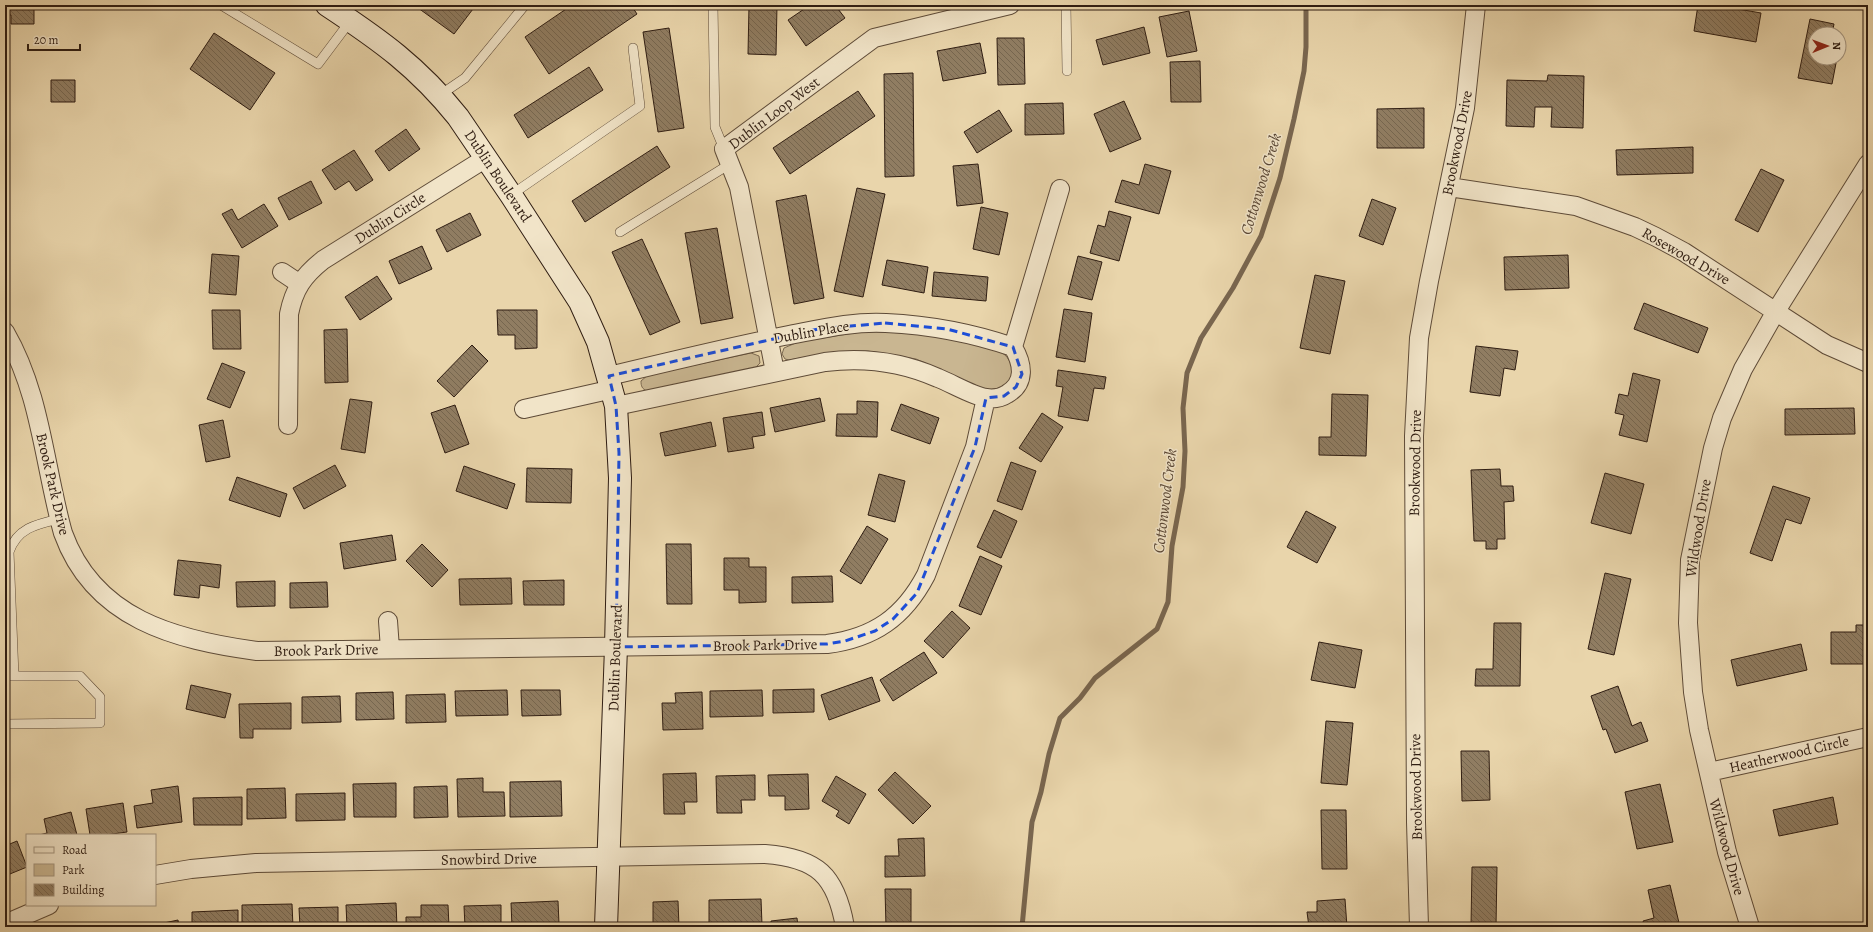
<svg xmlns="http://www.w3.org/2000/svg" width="1873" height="932" viewBox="0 0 1873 932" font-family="Alegreya,serif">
	<defs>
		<pattern id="building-back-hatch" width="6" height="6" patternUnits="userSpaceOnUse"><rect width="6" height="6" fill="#907d62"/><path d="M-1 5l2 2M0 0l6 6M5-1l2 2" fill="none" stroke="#76664f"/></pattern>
	</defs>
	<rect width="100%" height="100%" fill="#e9d5ab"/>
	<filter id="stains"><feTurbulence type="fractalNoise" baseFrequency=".005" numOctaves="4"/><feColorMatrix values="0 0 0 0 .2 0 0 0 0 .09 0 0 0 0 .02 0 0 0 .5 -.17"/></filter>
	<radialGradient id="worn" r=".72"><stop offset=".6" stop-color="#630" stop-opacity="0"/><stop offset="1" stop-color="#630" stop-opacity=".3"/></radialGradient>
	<path fill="#c9b691" stroke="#7c6a52" d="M860,332C901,331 936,335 976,345C985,347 997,348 1005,355C1012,362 1012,368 1012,377L1001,388L986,390L916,359L868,351L834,352L789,360L785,359L782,354L784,348L798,342Z
		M751,353L759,356L760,363L755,368L647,391C642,389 641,386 641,381L648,375Z"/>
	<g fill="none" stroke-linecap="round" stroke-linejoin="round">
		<path stroke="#79664f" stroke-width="5" d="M1022,927L1032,822L1041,792L1049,754L1060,718L1080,698L1095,678L1157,629L1168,602L1172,546L1183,487L1185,451L1183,408L1187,373L1201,338L1233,288L1261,236L1280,178L1294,119L1304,71L1306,47V5"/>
	</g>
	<path fill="url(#building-back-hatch)" stroke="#2f1d12" d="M5,5H34V24H11V15H5Z
		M414,5H476L454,34Z
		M572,5H631L637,14L549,74L525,37Z
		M749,5H777L776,55L748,54Z
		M810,5H835L845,18L806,46L788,20Z
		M1698,5H1715L1761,13L1756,42L1694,31Z
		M1189,11L1197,51L1167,57L1159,17Z
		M1810,19L1834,24L1832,34H1815V58H1837L1832,84L1798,78Z
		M1144,27L1150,53L1103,65L1096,40Z
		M669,28L684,128L658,132L643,32Z
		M214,33L275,73L250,110L190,69Z
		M997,38H1024L1025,84L998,85Z
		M980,43L986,73L943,81L937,51Z
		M1200,61L1201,102H1171L1170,62Z
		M589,67L603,90L528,138L514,115Z
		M913,73L914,176L885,177L884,74Z
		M1548,75L1584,76L1583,128L1551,127L1552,107H1535L1534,127L1506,126L1507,80L1547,81Z
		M51,80H75V102H51Z
		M858,91L875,116L790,174L773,148Z
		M1124,101L1141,139L1110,152L1094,114Z
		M1063,103L1064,134L1025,135V104Z
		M1424,108V148H1377V109Z
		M999,110L1012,131L977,153L964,132Z
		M406,129L420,149L389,171L375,151Z
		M657,146L670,167L585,222L572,201Z
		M1693,147V173L1617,175L1616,150Z
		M354,150L373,180L356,191L349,181L335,190L322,170Z
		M978,164L983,203L957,206L953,166Z
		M1145,164L1171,171L1159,214L1115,202L1122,180L1139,185Z
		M1761,169L1784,180L1758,232L1735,220Z
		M311,181L322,203L289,220L278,198Z
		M857,188L885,194L863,297L834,291Z
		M806,195L824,298L794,304L776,201Z
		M1372,199L1396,208L1383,245L1359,236Z
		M264,204L278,226L242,248L222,214L232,209L238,220Z
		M981,207L1008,213L999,255L973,249Z
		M1109,211L1131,217L1119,261L1090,253L1098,225L1105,227Z
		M470,213L481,235L447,252L436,230Z
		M717,228L733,318L701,324L685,233Z
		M642,239L680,322L650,335L612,252Z
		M422,246L432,269L399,284L389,261Z
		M212,254L239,256L236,295L209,293Z
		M1568,255L1569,288L1505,290L1504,257Z
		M1078,256L1102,262L1092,300L1068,294Z
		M887,260L928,267L924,293L882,285Z
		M934,272L988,277L986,301L932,296Z
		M1315,275L1345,281L1330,354L1300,348Z
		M377,276L392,299L360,320L345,297Z
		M1644,303L1708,328L1698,353L1634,329Z
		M1064,309L1092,313L1085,362L1056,357Z
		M212,310H240L241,349H213Z
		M497,310H537V348L515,349V335H498Z
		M347,329L348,382L325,383L324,330Z
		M472,345L488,361L454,397L437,381Z
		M1476,346L1518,351L1515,370L1504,368L1500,396L1470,392Z
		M222,363L245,372L230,408L207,399Z
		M1058,370L1106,377L1104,389L1094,388L1088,421L1058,416L1063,387L1056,386Z
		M1633,373L1660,380L1647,442L1619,435L1624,415L1615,413L1619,394L1628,396Z
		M1332,394L1368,395L1366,456L1319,455V437H1331Z
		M820,398L825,421L775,432L770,408Z
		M350,399L372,402L365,453L341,449Z
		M857,401L878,402L877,437L836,436L837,414H857Z
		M901,404L939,418L930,444L891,430Z
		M455,405L469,444L445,453L431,413Z
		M1854,408L1855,434L1785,435V409Z
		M762,412L765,435L752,437L754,448L728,452L723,418Z
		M1042,413L1063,427L1041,462L1019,448Z
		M223,420L230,457L206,462L199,425Z
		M711,422L716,446L665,456L660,433Z
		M1011,462L1036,471L1022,510L997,501Z
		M335,465L346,486L304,509L293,488Z
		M464,466L515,484L507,509L456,491Z
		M527,468L572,469L571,503L526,502Z
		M1500,469L1501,486H1513L1514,501L1504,502L1505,539H1497V549H1486V541H1474L1471,470Z
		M1605,473L1644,484L1631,534L1591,523Z
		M879,474L905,481L895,522L868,515Z
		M237,477L287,494L280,517L229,500Z
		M1773,486L1810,498L1801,524L1786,519L1772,561L1750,553Z
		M994,510L1017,521L1001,558L977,547Z
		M1306,511L1336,527L1317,563L1287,547Z
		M867,526L888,539L861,584L840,571Z
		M392,535L396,560L344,569L340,543Z
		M422,544L448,570L432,587L406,561Z
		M666,544H691L692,604H667Z
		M980,556L1002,566L981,615L959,606Z
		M724,558H749V567H766V602L739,603V590H724Z
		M178,560L221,565L219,588L200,585L199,598L174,595Z
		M1605,573L1631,579L1614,655L1588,649Z
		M832,576L833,602L792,603V577Z
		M511,578L512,604L460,605L459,579Z
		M564,580V605H524L523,581Z
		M275,581V606L237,607L236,582Z
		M327,582L328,607L290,608V583Z
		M952,611L970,628L943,658L924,641Z
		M1494,623H1521L1520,686H1475L1476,669H1493Z
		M1856,625H1868V664H1831V632H1856Z
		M1319,642L1362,650L1355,688L1311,680Z
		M1801,644L1807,670L1737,686L1731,660Z
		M924,652L937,673L893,701L880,680Z
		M872,677L880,701L829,720L821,695Z
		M191,685L231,694L225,718L186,709Z
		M1618,686L1632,726L1641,722L1648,741L1615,753L1606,729L1603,730L1591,696Z
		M814,689V712L773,713V690Z
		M507,690L508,715L456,716L455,691Z
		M521,690H560L561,715L522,716Z
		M762,690L763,716L710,717V691Z
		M393,692L394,719L356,720V693Z
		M702,692L703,729L663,730L662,703H676L675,693Z
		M445,694L446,722L406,723V695Z
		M340,696L341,722L302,723V697Z
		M291,703V729H253V738H240L239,704Z
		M1326,721L1353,723L1347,785L1321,783Z
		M1461,751H1489L1490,800L1462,801Z
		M895,772L931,806L913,824L878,790Z
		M696,773L697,802H684L685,814H664L663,774Z
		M808,774L809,809L785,810V796H769L768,775Z
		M755,775V800H741L742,813H717L716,776Z
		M836,776L866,794L849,824L836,816L839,811L822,801Z
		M483,778V792H504L505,816L458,817L457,779Z
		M561,781L562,816L510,817V782Z
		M396,783V817H354L353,784Z
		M1660,784L1673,842L1637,849L1625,792Z
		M178,786L182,822L137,828L134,806L153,803L151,790Z
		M447,786L448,817L414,818V787Z
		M285,788L286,818L247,819V789Z
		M345,793V820L296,821V794Z
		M242,797V825H194L193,798Z
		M1833,797L1838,824L1779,836L1773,810Z
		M123,803L127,832L105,835H90L86,809Z
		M1321,810H1346L1347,869H1322Z
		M71,812L77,835H39L47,833L44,819Z
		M924,838L925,876L885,877V856H899L898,839Z
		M17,841L27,867L5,876V846Z
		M1472,867H1497L1496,927L1471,926Z
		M1670,885L1680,927H1645L1643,921L1654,918L1648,890Z
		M885,889H911V927H886Z
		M761,899L762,925L709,926V900Z
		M1345,899L1347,927H1309L1307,912H1317V901Z
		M558,901L559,924L538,925V927H512L511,903Z
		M678,901L679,927H653V902Z
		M396,903L397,927H347L346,905Z
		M292,904L293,927H242V905Z
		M421,905H448L449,927H406V917H421Z
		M501,905V927H465L464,906Z
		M338,907V927H300L299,908Z
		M238,910V927H192V912Z
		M797,918L798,927H771V921Z
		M178,920L179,927H145Z"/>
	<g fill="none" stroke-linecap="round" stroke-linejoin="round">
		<g stroke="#5e4b38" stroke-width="10">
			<path id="service" d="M221,5L318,64L351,20
				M713,5L715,127L724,149
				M1066,5L1067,71
				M440,95L465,78L525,5
				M511,195L640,106L633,48
				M620,232L730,164
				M5,676H80L100,697V723L5,724
				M14,676L9,552C17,528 37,524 59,519"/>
		</g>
		<g stroke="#5e4b38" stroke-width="20">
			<path id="minor" d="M1449,187L1576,206L1635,227L1656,237L1684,252L1827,345L1868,363
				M282,272L300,284
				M5,332C41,394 44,465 63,533C94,619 175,640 257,651L827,644C874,638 904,617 926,575L975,447L986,398
				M775,372L739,187L724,149L874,38L1010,5
				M609,376C667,362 725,348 784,336C817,330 851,321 886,323C929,325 972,333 1013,347
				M616,406L825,362C864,357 902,362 938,378C951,383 973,396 986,398C993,399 1001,398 1007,394C1026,383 1023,364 1013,347L1060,189
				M524,409L613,389
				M288,425L289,314C294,289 303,276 323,260L486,158
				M388,621L390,649
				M1709,772L1868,737
				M155,875L191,869L256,863L765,854C817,858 836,875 845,927
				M5,924L49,905
				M1419,927L1416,822L1414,436L1419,338L1429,281L1465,108L1476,5
				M1750,927L1727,852L1699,730L1693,692L1688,623L1690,560L1713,448L1722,418L1743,369L1776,311L1868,164"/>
		</g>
		<g stroke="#2f1d12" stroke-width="24">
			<path id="secondary" d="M327,5C380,40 418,67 458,117L511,195L580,302L598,342L616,406L620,478L616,647L606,927"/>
		</g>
		<use href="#service" stroke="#f1e4c8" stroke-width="9"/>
		<use href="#minor" stroke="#f1e4c8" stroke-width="18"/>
		<use href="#secondary" stroke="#f1e4c8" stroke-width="22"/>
	</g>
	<path fill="none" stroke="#1d4ed8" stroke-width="3" stroke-dasharray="8 5" stroke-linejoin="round" d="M885,323L947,329L1013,347L1022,374L1016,387L1004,396L986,398L975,447L917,593L893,619L875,631L845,641L827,644L616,647L619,453L616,406L609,376L818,329Z"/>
	<g text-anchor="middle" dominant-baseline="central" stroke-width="3" stroke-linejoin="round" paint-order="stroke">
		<g font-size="15" fill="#2f1d12" stroke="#f1e4c8">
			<text transform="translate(774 113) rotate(-37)">Dublin Loop West</text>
			<text transform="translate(1457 143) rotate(-79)">Brookwood Drive</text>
			<text transform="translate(498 176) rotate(56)">Dublin Boulevard</text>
			<text transform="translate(390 218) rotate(-33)">Dublin Circle</text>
			<text transform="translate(1686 256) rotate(30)">Rosewood Drive</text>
			<text transform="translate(811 332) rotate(-10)">Dublin Place</text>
			<text transform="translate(1415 463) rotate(-89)">Brookwood Drive</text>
			<text transform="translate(53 484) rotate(77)">Brook Park Drive</text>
			<text transform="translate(1698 528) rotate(-81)">Wildwood Drive</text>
			<text transform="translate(765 645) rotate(-1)">Brook Park Drive</text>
			<text transform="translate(326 650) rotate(-1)">Brook Park Drive</text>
			<text transform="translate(615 658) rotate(-88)">Dublin Boulevard</text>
			<text transform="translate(1789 754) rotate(-13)">Heatherwood Circle</text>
			<text transform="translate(1416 787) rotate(-91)">Brookwood Drive</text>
			<text transform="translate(1727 847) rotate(75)">Wildwood Drive</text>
			<text transform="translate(489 859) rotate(-1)">Snowbird Drive</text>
		</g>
		<g font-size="16" font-style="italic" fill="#5a4735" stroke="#f1e4c8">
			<text transform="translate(1261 184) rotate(-73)">Cottonwood Creek</text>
			<text transform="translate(1165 501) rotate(-83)">Cottonwood Creek</text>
		</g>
	</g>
	<rect width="1873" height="932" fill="none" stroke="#e9d5ab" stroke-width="20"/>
	<rect x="6" y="6" width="1861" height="920" fill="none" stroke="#2f1d12" stroke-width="2"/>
	<rect x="10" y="10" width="1853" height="912" fill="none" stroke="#2f1d12"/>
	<rect x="26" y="834" width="130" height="72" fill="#f1e4c8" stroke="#a3947f"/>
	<rect x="34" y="847" width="20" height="6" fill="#f1e4c8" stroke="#a3947f"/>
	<text x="62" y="854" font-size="12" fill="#2f1d12">Road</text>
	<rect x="34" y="864" width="20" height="12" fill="#c9b691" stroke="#a3947f"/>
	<text x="62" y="874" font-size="12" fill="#2f1d12">Park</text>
	<rect x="34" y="884" width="20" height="12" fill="url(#building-back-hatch)" stroke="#a3947f"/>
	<text x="62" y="894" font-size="12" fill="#2f1d12">Building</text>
	<g transform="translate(1827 46) rotate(89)"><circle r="19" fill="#f1e4c8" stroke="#a3947f"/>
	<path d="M0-3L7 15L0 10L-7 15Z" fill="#8f2418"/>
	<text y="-6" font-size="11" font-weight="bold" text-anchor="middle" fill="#2f1d12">N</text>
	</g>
	<path d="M28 44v6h52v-6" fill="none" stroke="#2f1d12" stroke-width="2"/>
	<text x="34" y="44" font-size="12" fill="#2f1d12" stroke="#f1e4c8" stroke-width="3" paint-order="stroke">20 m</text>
	<rect width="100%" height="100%" filter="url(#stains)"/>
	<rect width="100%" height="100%" fill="url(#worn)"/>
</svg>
